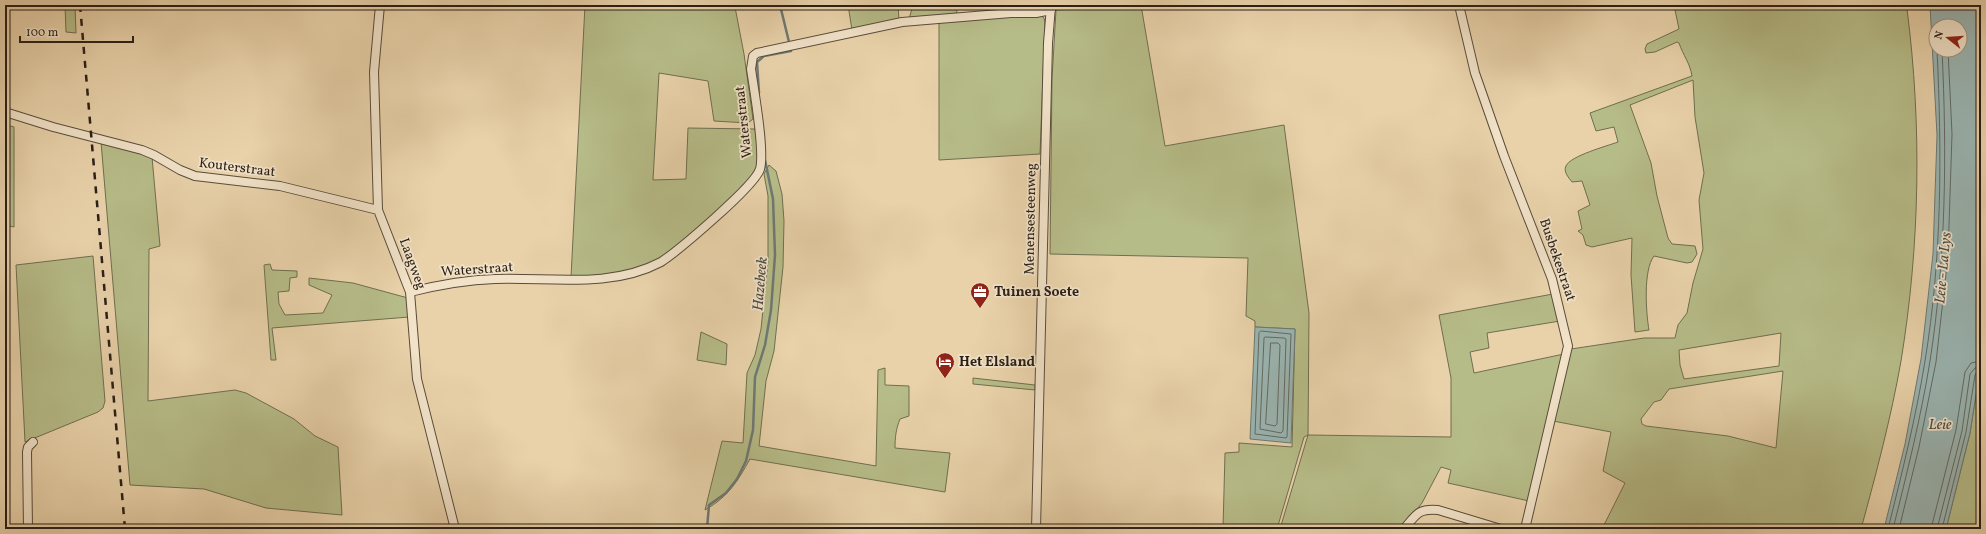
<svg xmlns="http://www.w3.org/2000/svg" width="1986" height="534" viewBox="0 0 1986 534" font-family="Vollkorn,serif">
	<rect width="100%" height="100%" fill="#e9d2aa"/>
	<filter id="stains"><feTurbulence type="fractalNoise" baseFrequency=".005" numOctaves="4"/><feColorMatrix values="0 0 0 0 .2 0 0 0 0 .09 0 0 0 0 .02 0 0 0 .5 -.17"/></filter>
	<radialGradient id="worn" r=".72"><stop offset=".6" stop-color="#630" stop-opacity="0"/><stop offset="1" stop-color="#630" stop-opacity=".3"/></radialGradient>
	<path fill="#b6bc88" stroke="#706e50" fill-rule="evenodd" d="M65,5H75L76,33L66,32Z
		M585,5H743L735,7L744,54L753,119L748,123L714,121L708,81L659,73L653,180L686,179L688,128L755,129L760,165L749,182L666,256C636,273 604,275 571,277Z
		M848,5H898L899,20L852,30Z
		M913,5H956L957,13L909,19Z
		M1106,5H1141L1165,146L1284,125L1309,313L1308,435L1451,437V378L1439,315L1553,294L1560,321L1487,333L1489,348L1470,352L1474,373L1564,354L1529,501L1448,483L1451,470L1441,467L1422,503L1401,529H1280L1308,435L1304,437L1277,529H1223L1225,453L1239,452V443L1292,447L1295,329L1255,327V321L1246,316L1248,258L1050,254L1052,79L1056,10Z
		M1674,5H1902L1907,9C1922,125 1920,245 1901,361C1891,418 1876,474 1861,529H1602L1625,483L1603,471L1611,432L1553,421L1569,351L1571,349L1644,338H1675L1678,325L1687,313L1693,283L1703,249L1699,200L1704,173L1695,117L1693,80L1630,105L1651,163L1657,196L1668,238L1672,244L1695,246L1697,254L1692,262L1687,263L1654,256C1643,270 1646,313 1649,330L1635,332L1631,275L1632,238L1592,247L1586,245L1583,235L1578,231L1582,229L1578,211L1590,205L1582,181L1572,182C1569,178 1563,172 1566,166C1570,156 1607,146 1618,142L1614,127L1596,131L1590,113L1692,76C1690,63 1683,55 1679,43L1677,42L1655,52L1646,53L1645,49L1647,44L1679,29ZM1781,333L1779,366L1684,379L1680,365L1679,350ZM1783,371L1776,448L1728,436L1646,426L1642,424L1641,419L1654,402L1661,400L1669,389Z
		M1040,15L1044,18L1045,23L1040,154L939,160V21Z
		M7,125L14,127V227L5,225V144Z
		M101,142L152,157L160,246L149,249L148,401L235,390L246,393L294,419L315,436L338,447L342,515L266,508L204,489L130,485Z
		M769,165L776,171L782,194L784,221L783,267L774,351L766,381L759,446L876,466L878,370L885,368V385L909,386V416L900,419C896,429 895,437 895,448L950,453L945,492L750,459C737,482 729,496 705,510L722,441L743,443L747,373L755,355L761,329L768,261V196L764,174Z
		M93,256L105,401L103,408L98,412L25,442L16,265Z
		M270,264L272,270L297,271V277L290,278L289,291L278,292L279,304L285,315L323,313L332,295L309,285V278L353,283L408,298L409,317L272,328L276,360H271L264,265Z
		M701,332L727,344L726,365L697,360Z
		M1981,363V529H1946L1970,433Z
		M973,378L1035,385V390L973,384Z"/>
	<path fill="#9ab5b2" stroke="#6d7974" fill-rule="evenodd" d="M1930,5H1981V363L1970,433L1946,529H1884L1905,444L1921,359L1933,254L1937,135ZM1936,26H1960V50H1936Z
		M1255,327L1295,329L1291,443L1250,439Z"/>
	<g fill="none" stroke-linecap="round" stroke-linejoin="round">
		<path stroke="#626a64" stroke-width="1" d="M1261,331L1291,334L1287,437L1286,438L1255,434L1259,333Z
			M1266,337L1284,338L1286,339L1283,431L1281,433L1260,429L1264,338Z
			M1271,343H1278L1280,345L1277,424L1275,426L1266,424Z
			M1888,529C1902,473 1916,417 1925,361C1942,258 1942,153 1937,50
			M1893,529C1907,473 1921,417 1930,361C1946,258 1947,154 1942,50
			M1899,529L1919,447L1936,362L1948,256L1952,134L1948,50
			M1931,529L1956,430L1965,372L1971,363L1981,361
			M1937,529L1962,431L1970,374L1975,368L1981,367
			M1942,529L1966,432L1975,375L1977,372H1981"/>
		<path stroke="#6d7974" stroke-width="2.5" d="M780,5L789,42
			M759,93L757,62L764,56L791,51
			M707,529L709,505L726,493L737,479L746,461L753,430L755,377L765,345L771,310L775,255L773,199L765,160"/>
		<g stroke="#5a4c3c" stroke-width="10">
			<path id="minor" d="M380,5L374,72L378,210L410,292L417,379L455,529
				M1459,5L1475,73L1504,156L1552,279L1568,346L1525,529
				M5,112L53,127L142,150L154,155L180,170L195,176L280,186L378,210
				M410,292C438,285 466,280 495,279C550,277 610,289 661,262C679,250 755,186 760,169C765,151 754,90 751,69L753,56L757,53L902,22L1011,13H1036L1051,10
				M28,529L27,452L28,447L33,442
				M1036,529L1048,43L1051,6
				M1404,529C1416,515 1418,508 1438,510L1501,529"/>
		</g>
		<use href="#minor" stroke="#f1e2c8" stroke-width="8"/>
		<path stroke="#2a1f17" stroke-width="2.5" stroke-dasharray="7 7" stroke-linecap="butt" d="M80,5L125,529"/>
	</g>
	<defs>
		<g id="office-pin" transform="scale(1)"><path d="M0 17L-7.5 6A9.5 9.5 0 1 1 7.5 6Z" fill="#8f2418" stroke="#f1e2c8"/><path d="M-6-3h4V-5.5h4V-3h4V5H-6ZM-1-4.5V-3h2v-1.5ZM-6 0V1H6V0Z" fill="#fff"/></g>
		<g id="hotel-pin" transform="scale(1)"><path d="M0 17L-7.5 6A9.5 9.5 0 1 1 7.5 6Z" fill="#8f2418" stroke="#f1e2c8"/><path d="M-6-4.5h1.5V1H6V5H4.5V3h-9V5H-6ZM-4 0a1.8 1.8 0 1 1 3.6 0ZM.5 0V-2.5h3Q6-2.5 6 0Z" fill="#fff"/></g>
	</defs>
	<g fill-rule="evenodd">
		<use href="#office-pin" x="980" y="292"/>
		<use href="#hotel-pin" x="945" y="362"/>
	</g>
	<g text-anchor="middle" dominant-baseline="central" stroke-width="3.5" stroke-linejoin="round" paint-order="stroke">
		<g font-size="14" fill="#2a1f17" stroke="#f1e2c8">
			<text transform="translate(744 122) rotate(-96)">Waterstraat</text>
			<text transform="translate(237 168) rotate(7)">Kouterstraat</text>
			<text transform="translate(1031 219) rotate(-89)">Menensesteenweg</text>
			<text transform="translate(1557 260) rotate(71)">Busbekestraat</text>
			<text transform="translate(412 264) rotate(70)">Laagweg</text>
			<text transform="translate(477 270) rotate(-4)">Waterstraat</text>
		</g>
		<g font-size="14" font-weight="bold" fill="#2a1f17" stroke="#f1e2c8" text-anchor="start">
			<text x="994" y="292">Tuinen Soete</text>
			<text x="959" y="362">Het Elsland</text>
		</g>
		<g font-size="15" font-style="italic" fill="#4c4c46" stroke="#f1e2c8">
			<text transform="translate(1944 268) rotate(-85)">Leie - La Lys</text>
			<text transform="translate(761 284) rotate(-85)">Hazebeek</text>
			<text x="1940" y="425">Leie</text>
		</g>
	</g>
	<rect width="1986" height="534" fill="none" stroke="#e9d2aa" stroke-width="20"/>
	<rect x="6" y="6" width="1974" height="522" fill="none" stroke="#2a1f17" stroke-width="2"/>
	<rect x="10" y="10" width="1966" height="514" fill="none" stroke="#2a1f17"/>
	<g transform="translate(1948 38) rotate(287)"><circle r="19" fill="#f1e2c8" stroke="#a19481"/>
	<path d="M0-3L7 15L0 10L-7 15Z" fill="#8f2418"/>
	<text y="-6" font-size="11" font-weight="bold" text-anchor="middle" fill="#2a1f17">N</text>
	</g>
	<path d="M20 36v6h113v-6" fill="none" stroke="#2a1f17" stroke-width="2"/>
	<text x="26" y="36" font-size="12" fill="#2a1f17" stroke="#f1e2c8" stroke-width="3" paint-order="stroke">100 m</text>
	<rect width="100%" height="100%" filter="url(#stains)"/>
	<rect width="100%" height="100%" fill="url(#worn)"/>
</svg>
